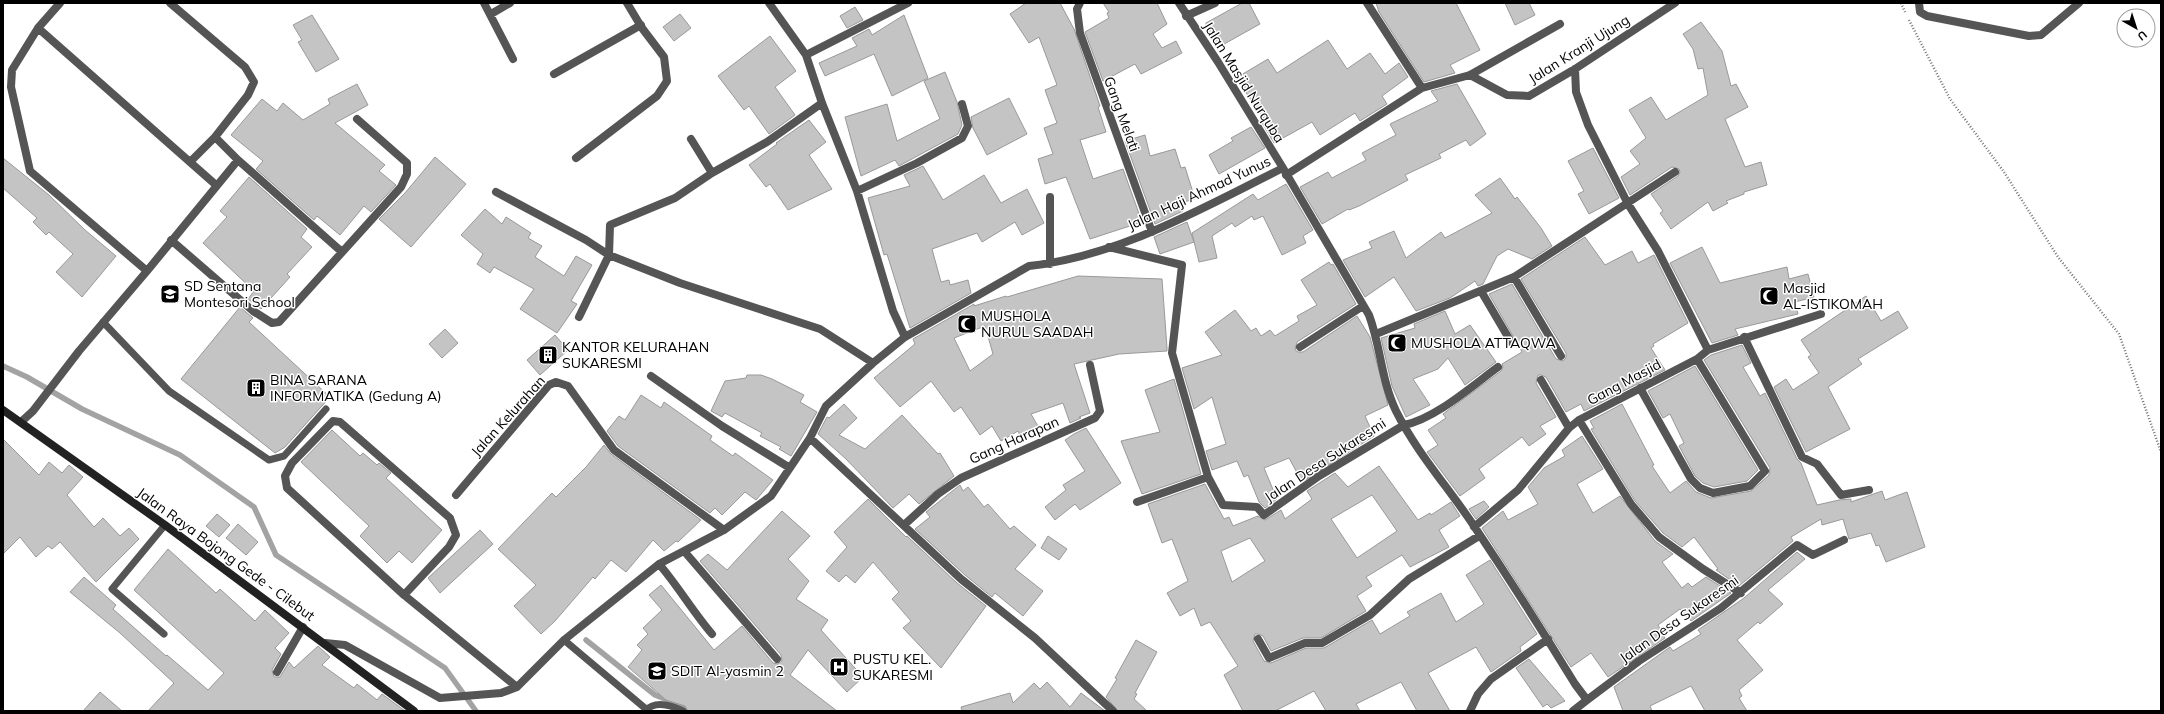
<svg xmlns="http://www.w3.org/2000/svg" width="2164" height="714" viewBox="0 0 2164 714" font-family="Mulish,sans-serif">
	<rect width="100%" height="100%" fill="#fff"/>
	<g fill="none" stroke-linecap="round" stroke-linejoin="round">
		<path stroke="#a3a3a3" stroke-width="5.5" d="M3,366L27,377L82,409L180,455L254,507L276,555L445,668L476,711
			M586,640L655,695L695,711"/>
	</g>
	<path fill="#c4c4c4" stroke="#999" fill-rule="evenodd" d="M1026,3H1060L1074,29L1100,106L1098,107L1106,132L1080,140L1093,179L1123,169L1142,222L1090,239L1066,177L1045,184L1038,159L1053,154L1044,128L1057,123L1045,90L1057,85L1039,37L1029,43L1010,14Z
		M1103,3H1157L1167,24L1153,34L1162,48L1176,41L1182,53L1141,74L1135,64L1103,81L1085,32L1109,18L1107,13L1109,12Z
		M1242,3H1249L1260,24L1217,48L1206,29V23Z
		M1376,3H1456L1480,50L1450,65L1455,73L1424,82L1379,12Z
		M1505,3H1529L1535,15L1515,25Z
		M855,7L863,20L847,28L840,16Z
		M680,14L691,28L674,41L663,27Z
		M312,15L339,59L316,72L298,42L302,40L293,25Z
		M904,15L928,78L892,96L874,54L825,76L819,63L857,46L852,38L869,29L872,35Z
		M1701,22L1722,51L1731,86L1736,84L1748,107L1725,119L1745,167L1761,162L1767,185L1744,192V194L1726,201L1728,203L1713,211L1708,202L1671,229L1660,213L1663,211L1651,194L1678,176L1680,172L1679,169L1672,167L1630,195L1621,177L1640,164L1630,151L1646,138L1629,110L1651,97L1666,120L1708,95L1703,68L1698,69L1693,49L1683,34Z
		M770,36L796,71L775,87L795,115L769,134L749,106L744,110L718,76Z
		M1328,40L1347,69L1370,53L1385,74L1399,63L1408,77L1382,96L1387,104L1360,121L1355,113L1320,135L1312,122L1274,143L1261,121L1264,119L1236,78L1268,59L1277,73Z
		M945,72L957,102L962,125L958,134L899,166L895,160L861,176L845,117L887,104L897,141L940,119L924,81Z
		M357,84L368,105L335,123L385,165L379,171L396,185L371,212L364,206L340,235L317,216L314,220L256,169L263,161L231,135L262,99L277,111L283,103L303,120L330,104L328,99Z
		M1457,84L1486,134L1470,146L1466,140L1439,154L1441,158L1405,175L1408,180L1359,206L1349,210L1348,209L1322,224L1300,187L1328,172L1332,178L1366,160L1362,153L1396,135L1390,124L1438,101L1431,91Z
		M1009,98L1027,134L987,155L973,128L971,117Z
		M809,120L826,142L809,155L832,189L788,210L770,184L766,187L749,165L777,144L776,143Z
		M1251,127L1265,148L1219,174L1209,155L1233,141L1231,138Z
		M1145,135L1150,156L1175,149L1181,168L1185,167L1195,199L1180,203L1183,211L1155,224L1125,141Z
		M1593,148L1619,198L1589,214L1578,194L1584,191L1568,161Z
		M435,157L466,184L411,247L379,219L405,193Z
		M3,158L49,195L85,230L116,256L82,297L56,272L73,254L49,232L46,235L33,222L37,218L3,188Z
		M923,166L943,200L984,175L1001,203L1027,189L1044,223L1022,235L1015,222L982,242L977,233L932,249L941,282L949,280L950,285L968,280L971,293L910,328L887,254L884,255L868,198L910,186L904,175Z
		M249,177L307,229L301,237L312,247L287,274L290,277L261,309L248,299L254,291L203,243L227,217L220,211Z
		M1500,178L1515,199L1517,197L1541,228L1552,246L1532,259L1508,249L1497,256L1483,284L1478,286L1475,281L1450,298L1416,311L1394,277L1365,297L1343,260L1372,248L1369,242L1394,231L1406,258L1441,232L1445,238L1492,213L1475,195Z
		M1286,184L1313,230L1303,236L1306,243L1282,255L1263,216L1254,220L1252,216L1235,227L1232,223L1212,236L1217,258L1199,262L1192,233L1253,194L1258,200Z
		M485,209L502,224L506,217L531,233L528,238L542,246L535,257L564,276L576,256L592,265L571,301L577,304L557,333L520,309L534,289L494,267L490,273L477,264L483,254L461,235Z
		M1187,222L1194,242L1160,254L1154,237Z
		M1585,237L1605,265L1632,251L1638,263L1654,255L1688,323L1653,344L1654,346L1651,348L1665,370L1584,411L1581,404L1566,412L1546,377L1541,375H1538L1536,383L1556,417L1540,426L1546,434L1529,446L1522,437L1479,469L1485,478L1460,496L1427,452L1438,445L1428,430L1446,418L1443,414L1501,371L1503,367L1502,364L1522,352L1489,294L1512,284L1556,359L1563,361L1566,358V353L1521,279Z
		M1702,247L1720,283L1787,267L1789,279L1808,274L1814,297L1795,302L1798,314L1735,329L1738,335L1712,343L1670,263Z
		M1329,262L1331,265L1333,264L1356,304L1297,342L1295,350L1298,352H1303L1357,316L1370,337L1388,405L1365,416L1374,436L1302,482L1289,458L1264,468L1277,499L1265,508L1259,502L1248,475L1244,477L1237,461L1212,470L1206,451L1226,444L1212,397L1194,409L1182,368L1222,355L1205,332L1235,310L1251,331L1256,328L1261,336L1270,330L1275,336L1299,321L1297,316L1317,305L1301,280Z
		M1078,276L1162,279L1167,348V351L1119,354L1074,364L1090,413L1079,417L1081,418L1070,423L1063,403L1031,414L1039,428L1021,437L1018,431L1001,441L992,426L980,435L961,407L954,412L931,381L900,407L874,378L915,344L913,339L974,304V306L1006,296L1007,297ZM985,326L993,354L970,371L954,338Z
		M1866,296L1881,321L1898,311L1908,328L1858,359L1862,364L1828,387L1850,429L1806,452L1774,387L1786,379L1793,390L1819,373L1808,357L1811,355L1801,340Z
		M240,307L253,318L249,322L330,397L285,447L275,453L181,379Z
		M1445,311L1455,334L1470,325L1496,362L1465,385L1448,358L1438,369L1413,379L1430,405L1406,417L1392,386L1381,338L1415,328L1414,324Z
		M445,329L458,343L442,358L429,344Z
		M555,335L568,350L540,375L527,360Z
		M1742,345L1751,363L1743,367L1760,396L1765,393L1797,459L1801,463L1817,505L1839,500L1851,499V502L1882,491L1885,500L1907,492L1925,547L1886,562L1879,545L1876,546L1871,533L1849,539L1843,519L1822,525L1821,519L1791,537L1793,541L1739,586L1716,570L1718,569L1694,537L1682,547L1663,533L1635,501L1591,429L1594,428L1590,421L1622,404L1654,465L1652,466L1670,493L1686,481L1696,492L1711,498L1751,491L1769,475L1770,468L1704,360L1711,355Z
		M1695,366L1758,470L1747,481L1714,487L1703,483L1695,476L1679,446L1684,443L1670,414L1663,418L1648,391Z
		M747,375H761L772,379L804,395L800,402L817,412L791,456L779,449L781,447L760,436L762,433L725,413L722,417L711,411L725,381L746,378Z
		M1174,379L1201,474L1142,494L1121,441L1160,432L1145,390Z
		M641,395L661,408L664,402L712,436L710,440L733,456L735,453L773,480L756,500L745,492L722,515L715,508L710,513L618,446L607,431L619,416L625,420Z
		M844,404L857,418L839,435L865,449L902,415L938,454L940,453L954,476L919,504L909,494L893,508L846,459L818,434L827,417L829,418Z
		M1086,428L1121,483L1080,510L1075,504L1055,520L1045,507L1066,490L1063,485L1085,471L1065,440L1074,434Z
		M332,430L360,456L363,453L377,465L379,463L391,473L386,478L442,530L412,563L399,551L387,563L360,536L369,526L301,462Z
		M1582,436L1603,469L1577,484L1593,513L1620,496L1655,541L1673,554L1662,562L1682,588L1688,583L1692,587L1706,577L1731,593L1691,621L1680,609L1658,625L1665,638L1608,677L1591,653L1571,667L1482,528L1503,511L1508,520L1538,504L1528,487L1544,468L1565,456L1562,450Z
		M3,439L39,475L49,462L62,473L69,465L83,477L67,495L94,527L103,518L120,536L129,528L139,539L96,582L60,542L52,549L48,546L36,557L20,537L3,554Z
		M604,445L611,454L701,520L678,542L676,541L664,551L653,540L626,572L611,560L595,579L593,577L555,621L541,634L514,606L536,585L498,549L552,493L556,497L586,467Z
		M1379,466L1418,520L1430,513L1431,515L1451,502L1460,516L1439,530L1449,547L1410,567L1402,555L1366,577L1372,586L1357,596L1366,611L1321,638H1303L1271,651L1263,636L1258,634H1255L1253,641L1264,661L1271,663L1306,648H1324L1372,620L1380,634L1410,616L1407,612L1441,593L1456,622L1484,604L1466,575L1490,560L1537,634L1520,647L1521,651L1491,672L1476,647L1428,673L1450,711H1417L1401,682L1356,704L1360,711H1326L1314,691L1275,711H1243L1224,675L1238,666L1210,622L1201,626L1194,608L1180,616L1167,593L1188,581L1172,539L1162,543L1148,504L1205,484L1224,519L1229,517L1233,526L1258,516L1265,520L1281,510L1285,519L1312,499L1307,491L1335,473L1348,487ZM1372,495L1397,531L1357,558L1331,519ZM1250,538L1265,561L1232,582L1221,551Z
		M960,485L963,491L968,487L984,507L988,504L1010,529L1014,526L1036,545L1015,569L1043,591L1023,616L995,593L992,597L965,575L915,529L930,517L926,512Z
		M868,499L906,537L907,536L957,583L986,606L941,668L903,628L911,621L892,599L899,592L873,562L855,583L846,575L839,582L826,571L847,547L834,532Z
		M1484,501L1489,507L1476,519L1469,509Z
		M782,511L810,536L788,559L809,581L796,599L828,620L821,630L863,677L847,692L808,650L790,675L837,711H688L685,706L666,700L628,667L642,650L637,645L648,634L643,628L662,610L649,595L661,585L714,650L742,626L773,663L778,664L782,661L781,655L700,561L708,554L727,570Z
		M217,514L230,525L219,537L206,526Z
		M238,524L258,542L246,555L226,538Z
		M480,530L493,544L440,593L428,578Z
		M1048,536L1067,549L1059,560L1041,548Z
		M168,549L216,593L220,589L255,621L265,610L289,633L275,648L281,654L272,670L274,677H280L289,662L294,668L318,646L330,657L322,665L354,688L357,684L377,700L382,694L405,711H148L174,683L120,633L70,592L84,577L116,605L113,609L166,656L167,655L208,690L224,673L134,590Z
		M1797,552L1805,559L1768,590L1783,604L1760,624L1758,622L1737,640L1763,670L1739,690L1742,696L1739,698L1747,711H1705L1691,686L1650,706L1652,711H1623L1614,687L1670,647L1673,651L1701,634L1698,630L1744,598Z
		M1136,640L1157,652L1135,693L1137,694L1134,699L1147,711H1118L1106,697L1117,679L1115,678Z
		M1529,659L1565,701L1551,708L1547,704L1543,707L1516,668Z
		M1047,682L1070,707L1081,693L1105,711H962L961,707L1010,693L1013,703L1034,683L1040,689Z
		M100,692L122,711H83Z"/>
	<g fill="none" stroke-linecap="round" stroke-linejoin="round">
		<path stroke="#777" stroke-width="2.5" stroke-dasharray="1 2" stroke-linecap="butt" d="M1901,3L1906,14
			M1909,20L1950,99L2004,172L2058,257L2119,334L2161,452"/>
		<path stroke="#555" stroke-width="7" d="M103,322L169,391L269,460L284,456L326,409
			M164,634L112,589L165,525
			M564,640L646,709
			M645,711C655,700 671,705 683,711"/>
		<path stroke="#555" stroke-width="8" d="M484,3L513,59
			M769,3L806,55L822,103L857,191L893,311L905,337
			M1080,3L1077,9L1080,33L1152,232
			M1179,3L1218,62L1283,168L1369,315C1381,347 1381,380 1396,411C1417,453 1448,487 1474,526C1508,577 1542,630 1575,684L1587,700L1573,711
			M1367,3L1422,88
			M1919,3L1920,12L1927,16L2029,36L2041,35L2079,3
			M491,14L510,3
			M1186,16L1215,3
			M38,28L216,185
			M806,55L908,3
			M1575,69L1576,92L1588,125L1628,204L1658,251L1708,350
			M554,74L641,25
			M1470,75L1507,95L1529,96L1575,69L1675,3
			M822,103L767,142L712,173L675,198L610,225L609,255L680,283L820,329L873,363
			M691,139L712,173
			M576,158L657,96L667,81L664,57L642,28L627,3
			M238,160L342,252
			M191,161L215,137
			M1286,175L1422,88L1470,75L1560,24
			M857,191L917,163L962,138L968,126L962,104
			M496,192L586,240L609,255L579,317
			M1050,197V264
			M171,240L253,311L272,323L279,322L401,187L407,174V163L357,119
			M1109,247L1182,265L1172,353L1208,477L1223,505L1257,507L1264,515L1319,476L1404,425C1435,419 1472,386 1498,367
			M147,271L238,160L215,137L248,95L254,82L245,67L170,3
			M1514,277L1561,356
			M1481,291L1511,342
			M1376,334L1514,277L1675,172
			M1744,337L1802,457L1817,464L1841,495L1869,490
			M1300,347L1363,306
			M651,376L722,426L790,468
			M1541,380L1569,428
			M1640,388L1691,479L1700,488L1713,493L1750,486L1765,471L1697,359
			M1579,420L1631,504L1659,537L1703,569L1741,593
			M21,422L33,411L79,351L147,271L30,171L11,87L12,70L38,28L60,3
			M810,438L961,579L1035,638L1113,711
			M456,495L549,385L556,382L568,386L614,450L724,530
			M1137,502L1208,477
			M904,525L938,494L961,478L1095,418L1100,411L1090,365
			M1474,527L1518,490L1569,428L1579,420L1697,359L1708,350L1821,314
			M684,551L777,659
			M659,564C678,586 693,612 712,634
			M404,595L449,547L456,535L450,518L340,422L333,421L292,463L285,476L287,488L404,595L517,687
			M1258,639L1269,658L1305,643H1322L1370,615L1409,579L1479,536
			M325,643L345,645L440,698L501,693L517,687L564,640L659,564L724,530L771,496L810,438L826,406L873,363L905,337L1029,266C1120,256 1202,208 1283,168
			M277,672L303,627
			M1587,700L1639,661L1721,608L1797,545L1813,555L1844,540
			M1470,711L1478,694L1491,679L1548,639"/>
		<path stroke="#222" stroke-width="8" d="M3,410L165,525L414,711"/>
	</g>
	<defs>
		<g id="school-square" transform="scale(1)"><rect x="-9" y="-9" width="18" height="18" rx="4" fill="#000" stroke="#fff"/><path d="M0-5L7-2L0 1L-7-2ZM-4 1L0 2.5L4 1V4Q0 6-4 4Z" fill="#fff"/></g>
		<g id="mosque-square" transform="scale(1)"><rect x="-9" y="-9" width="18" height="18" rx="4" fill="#000" stroke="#fff"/><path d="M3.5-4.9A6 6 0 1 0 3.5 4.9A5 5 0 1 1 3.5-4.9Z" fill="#fff"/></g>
		<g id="building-square" transform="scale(1)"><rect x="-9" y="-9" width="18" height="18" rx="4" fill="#000" stroke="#fff"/><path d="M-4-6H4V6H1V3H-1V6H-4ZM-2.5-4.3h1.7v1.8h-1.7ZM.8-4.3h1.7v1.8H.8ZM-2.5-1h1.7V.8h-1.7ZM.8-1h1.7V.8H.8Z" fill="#fff"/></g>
		<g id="hospital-square" transform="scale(1)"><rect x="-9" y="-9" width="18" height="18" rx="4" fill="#000" stroke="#fff"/><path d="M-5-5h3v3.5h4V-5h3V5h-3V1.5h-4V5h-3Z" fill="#fff"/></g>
	</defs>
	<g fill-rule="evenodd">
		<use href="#school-square" x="170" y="294"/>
		<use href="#mosque-square" x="1769" y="296"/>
		<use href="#mosque-square" x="967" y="324"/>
		<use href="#mosque-square" x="1397" y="343"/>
		<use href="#building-square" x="548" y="355"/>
		<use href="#building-square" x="256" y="388"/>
		<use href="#hospital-square" x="839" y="667"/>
		<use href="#school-square" x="657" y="671"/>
	</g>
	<g text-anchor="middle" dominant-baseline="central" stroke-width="3" stroke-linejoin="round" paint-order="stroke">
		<g font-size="14" fill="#000" stroke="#fff">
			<text transform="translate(1579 49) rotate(-32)">Jalan Kranji Ujung</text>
			<text transform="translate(1244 82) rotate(58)">Jalan Masjid Nurquba</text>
			<text transform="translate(1122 114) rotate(70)">Gang Melati</text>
			<text transform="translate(1199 193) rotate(-25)">Jalan Haji Ahmad Yunus</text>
			<text transform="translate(1624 382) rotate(-28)">Gang Masjid</text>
			<text transform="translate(508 416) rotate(-48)">Jalan Kelurahan</text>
			<text transform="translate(1014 440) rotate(-24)">Gang Harapan</text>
			<text transform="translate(1325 460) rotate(-33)">Jalan Desa Sukaresmi</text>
			<text transform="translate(226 554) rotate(36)">Jalan Raya Bojong Gede - Cilebut</text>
			<text transform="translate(1679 619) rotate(-35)">Jalan Desa Sukaresmi</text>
		</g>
		<g font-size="14" fill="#000" stroke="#fff" text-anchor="start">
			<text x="184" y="286">SD Sentana<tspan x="184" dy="16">Montesori School</tspan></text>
			<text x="1783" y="288">Masjid<tspan x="1783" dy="16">AL-ISTIKOMAH</tspan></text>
			<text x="981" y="316">MUSHOLA<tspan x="981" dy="16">NURUL SAADAH</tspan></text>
			<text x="1411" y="343">MUSHOLA ATTAQWA</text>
			<text x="562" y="347">KANTOR KELURAHAN<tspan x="562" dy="16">SUKARESMI</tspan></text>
			<text x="270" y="380">BINA SARANA<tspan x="270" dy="16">INFORMATIKA (Gedung A)</tspan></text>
			<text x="853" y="659">PUSTU KEL.<tspan x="853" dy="16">SUKARESMI</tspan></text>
			<text x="671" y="671">SDIT Al-yasmin 2</text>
		</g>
	</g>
	<rect width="2164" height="714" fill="none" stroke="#000000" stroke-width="8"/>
	<g transform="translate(2136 28) rotate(141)"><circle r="19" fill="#ffffff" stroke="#999999"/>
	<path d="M0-3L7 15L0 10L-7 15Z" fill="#000000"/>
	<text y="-6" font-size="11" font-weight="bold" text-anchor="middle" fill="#000000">U</text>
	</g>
</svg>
